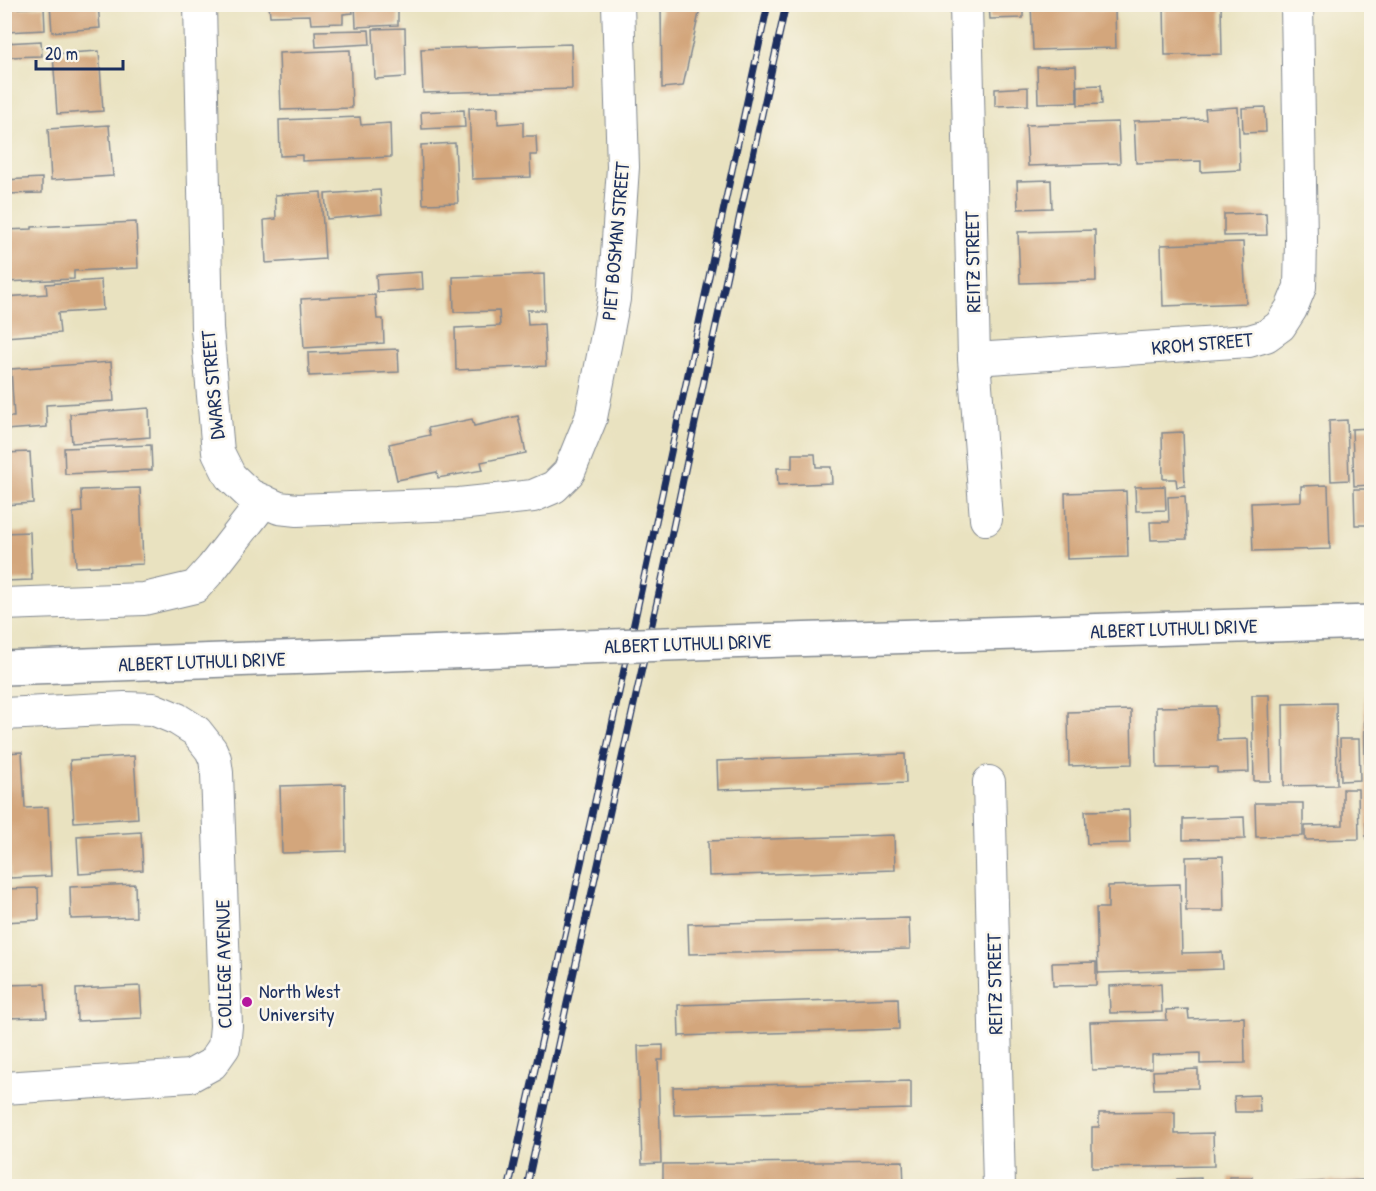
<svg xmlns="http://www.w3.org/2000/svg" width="1376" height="1191" viewBox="0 0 1376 1191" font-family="'Patrick Hand',sans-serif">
	<rect width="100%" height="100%" fill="#fbf7ec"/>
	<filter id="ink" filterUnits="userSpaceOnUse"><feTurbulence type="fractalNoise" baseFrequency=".0167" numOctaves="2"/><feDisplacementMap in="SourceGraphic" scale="12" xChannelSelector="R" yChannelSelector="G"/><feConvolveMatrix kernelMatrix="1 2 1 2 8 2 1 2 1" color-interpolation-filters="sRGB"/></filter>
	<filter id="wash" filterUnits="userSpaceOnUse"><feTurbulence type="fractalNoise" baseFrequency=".008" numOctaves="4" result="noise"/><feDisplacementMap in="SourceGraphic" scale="24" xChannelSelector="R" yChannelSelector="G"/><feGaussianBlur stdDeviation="1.35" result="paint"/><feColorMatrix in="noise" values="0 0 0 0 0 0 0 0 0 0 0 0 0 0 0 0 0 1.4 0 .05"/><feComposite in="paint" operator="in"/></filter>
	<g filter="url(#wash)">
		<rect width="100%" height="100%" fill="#e9e2c0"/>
		<g id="blocks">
			<path fill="#d3a67c" d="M50,4H98L100,28L52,32Z
				M355,4H398V25L356,27Z
				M661,4H701L683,86L662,88Z
				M989,4H1023V18L990,19Z
				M1080,4V11L1115,10L1116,48L1033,50L1031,5Z
				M1177,4H1221L1222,54L1165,55L1164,5Z
				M269,5H352L353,13L343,14V23L311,24L310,15L270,16Z
				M44,7L45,30L6,32L5,9Z
				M405,28L406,77L375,79L373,29Z
				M369,30L370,44L316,47L315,31Z
				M41,41L42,56L6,57L5,43Z
				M571,44L572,89L423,93L421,49Z
				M350,50L352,108L281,110L279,53Z
				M99,51L103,111L57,114L53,54Z
				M1076,66L1077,102L1038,103L1037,67Z
				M1101,85L1102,104L1078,105V86Z
				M1028,87V105L995,106V89Z
				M498,107V124L523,122V136H536L537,155H530L531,177L472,179L469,108Z
				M1238,107L1240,170L1201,172V161L1136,163L1134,121L1206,119L1205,109Z
				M1265,107L1266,132L1243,133L1242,108Z
				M464,110L465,127L422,129L421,112Z
				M360,117L361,125L390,123L391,157L302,161V155L280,156L279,120Z
				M1118,122L1120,163L1028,166L1026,125Z
				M109,125L113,176L51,180L48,129Z
				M455,143L458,203L423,204L421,145Z
				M42,178V193L4,194V180Z
				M1051,180L1052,208L1018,209L1017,181Z
				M380,190L382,214L327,219L325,194Z
				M321,192L325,259L266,263L264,220L276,219L275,195Z
				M1266,213L1267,235L1224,236V214Z
				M136,222L138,268L74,271V279L5,282L4,230L32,229V227Z
				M1095,230L1096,281L1020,283L1018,232Z
				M1243,242L1246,303L1163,306L1161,245Z
				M422,272L423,289L377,292L376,275Z
				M544,274L545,310H527L528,325L544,324L546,366L456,370L455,328L500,326L499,311L454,312L453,277Z
				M101,280L103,310L58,313L60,333L4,337V297L47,294L46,284Z
				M375,295L377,319H383L384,343L304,348L301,299Z
				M398,349L399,372L309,376L308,353Z
				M111,362L114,401L46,405L47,427L4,430V417H14L11,369Z
				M149,408L150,437L72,443L70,414Z
				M518,416L526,453L481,462L483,470L438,478L437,472L397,480L389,444L430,435L428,428L472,419L474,426Z
				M1347,420L1349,480L1331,481L1329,421Z
				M1371,428L1372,485L1354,486L1352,429Z
				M1183,432L1185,486L1177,487L1176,479H1163L1162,433Z
				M151,445L152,470L65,474L64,448Z
				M30,452L33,503L4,505V453Z
				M792,454H815L816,467H831L832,483L778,485L777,468H792Z
				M1328,485L1330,549L1253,551L1251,503L1301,501V486Z
				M1165,486L1166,510L1136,511L1135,487Z
				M140,488L143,564L76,567L73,513L82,512L81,490Z
				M1354,489H1372V525H1355Z
				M1126,491L1128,557L1067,559L1065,493Z
				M1185,496L1187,539L1151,540L1150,522H1169L1168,497Z
				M30,532L32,580L4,581V533Z
				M1372,683V839H1366L1364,684Z
				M1252,695H1269L1271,781H1254Z
				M1336,703L1337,785L1284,786L1283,704Z
				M1216,706L1217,740L1248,739L1249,772L1217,773V767L1157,768L1156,707Z
				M1131,710L1132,764L1069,766L1068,712Z
				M1340,739H1359L1360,780L1341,781Z
				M22,752L25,808L48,807L51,876L10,878L7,831H4V753Z
				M905,754L906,783L718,790L717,761Z
				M134,756L138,818L74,822L70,760Z
				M345,784L346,851L282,853L280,786Z
				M1343,789H1358L1359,839L1305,840V826L1343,825Z
				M1255,803H1303V836L1256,837Z
				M1129,810L1130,843L1087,844L1085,811Z
				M1244,817L1245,839L1183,840V819Z
				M141,832L143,870L79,874L77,836Z
				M894,835L895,870L709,876L708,841Z
				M1223,856L1224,911H1186V857Z
				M135,884L136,917L71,919L70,887Z
				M1180,884L1182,953L1222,952L1223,969L1098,973L1096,908H1108V886Z
				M38,888L39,920L4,922V889Z
				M909,918L910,949L689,954L688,924Z
				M1096,962V985L1053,986L1052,963Z
				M45,984L47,1017L4,1018V985Z
				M1161,984L1162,1012L1110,1013L1109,986Z
				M140,986L142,1018L77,1021L76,989Z
				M898,998L899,1029L679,1036L678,1005Z
				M1188,1009L1189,1019L1244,1017L1245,1063L1200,1064V1053L1152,1055V1068L1092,1070L1090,1022L1167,1020L1166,1010Z
				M663,1045V1060H658L661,1163L642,1164L638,1046Z
				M1198,1069V1088L1154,1089L1153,1071Z
				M911,1081V1109L674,1115L673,1087Z
				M1259,1095L1260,1112H1235L1234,1096Z
				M1175,1112V1134L1213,1133L1214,1166L1092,1168V1127H1099V1113Z
				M903,1161L904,1186H663V1164Z
				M1229,1177H1252L1253,1184L1362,1180L1363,1186H1229Z
				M1201,1178V1186H1178L1177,1179Z"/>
		</g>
	</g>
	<g filter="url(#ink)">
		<use href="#blocks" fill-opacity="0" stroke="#82888f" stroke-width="1.5"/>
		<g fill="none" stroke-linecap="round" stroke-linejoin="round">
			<g stroke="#82888f" stroke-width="34">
				<path id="minor" d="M200,4L207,328L218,452L230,476L250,495L279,508L297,510L459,504L533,496L554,487L569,472L591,418L614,299L623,167L618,4
					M966,4L974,359L986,519
					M974,359L1249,341L1266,336L1280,326L1291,309L1300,287L1301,241L1297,4
					M4,604L144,599L195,587L212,568L264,501
					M4,714L125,708L153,709L177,719L196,731L211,750L215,759L217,773L226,1026L224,1047L212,1064L190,1076L4,1088
					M989,782L999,1186"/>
			</g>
			<g stroke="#82888f" stroke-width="36">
				<path id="primary" d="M722,642L1372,622"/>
			</g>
			<use href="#minor" stroke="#fff" stroke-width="32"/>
			<use href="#primary" stroke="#fff" stroke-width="33"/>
			<g stroke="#1b2f5e" stroke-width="7">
				<path id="rail" d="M509,1186L612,725L768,4
					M527,1186L571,985L661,584L709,357L786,4"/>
			</g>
			<use href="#rail" stroke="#fbf7ec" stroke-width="4.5" stroke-dasharray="14" stroke-linecap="butt"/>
			<g stroke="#82888f" stroke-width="36" stroke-linecap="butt">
				<path id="primary-bridge" d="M4,668L722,642"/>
			</g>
			<use href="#primary-bridge" stroke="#fff" stroke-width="33"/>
		</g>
	</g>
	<circle fill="#b5179e" stroke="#fbf7ec" stroke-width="2" cx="247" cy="1002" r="6"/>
	<g text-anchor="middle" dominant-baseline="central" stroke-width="5" stroke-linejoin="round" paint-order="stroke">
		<g font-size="20" fill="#1b2f5e" stroke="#fbf7ec">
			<text transform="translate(615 241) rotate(-85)">PIET BOSMAN STREET</text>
			<text transform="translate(972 262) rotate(-91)">REITZ STREET</text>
			<text transform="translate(1202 343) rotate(-5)">KROM STREET</text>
			<text transform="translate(212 385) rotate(-95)">DWARS STREET</text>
			<text transform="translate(1174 628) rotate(-2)">ALBERT LUTHULI DRIVE</text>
			<text transform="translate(688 643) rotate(-2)">ALBERT LUTHULI DRIVE</text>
			<text transform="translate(202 661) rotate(-2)">ALBERT LUTHULI DRIVE</text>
			<text transform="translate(223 964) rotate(-91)">COLLEGE AVENUE</text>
			<text transform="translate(994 984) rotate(-91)">REITZ STREET</text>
		</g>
		<g font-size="20" fill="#1b2f5e" stroke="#fbf7ec" text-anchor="start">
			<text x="259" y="990">North West<tspan x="259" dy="23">University</tspan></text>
		</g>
	</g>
	<rect width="1376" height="1191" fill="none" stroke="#fbf7ec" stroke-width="24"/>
	<path d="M36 60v9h87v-9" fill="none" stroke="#1b2f5e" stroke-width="3"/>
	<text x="45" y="60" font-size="18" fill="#1b2f5e" stroke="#fbf7ec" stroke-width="4.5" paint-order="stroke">20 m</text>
</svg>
